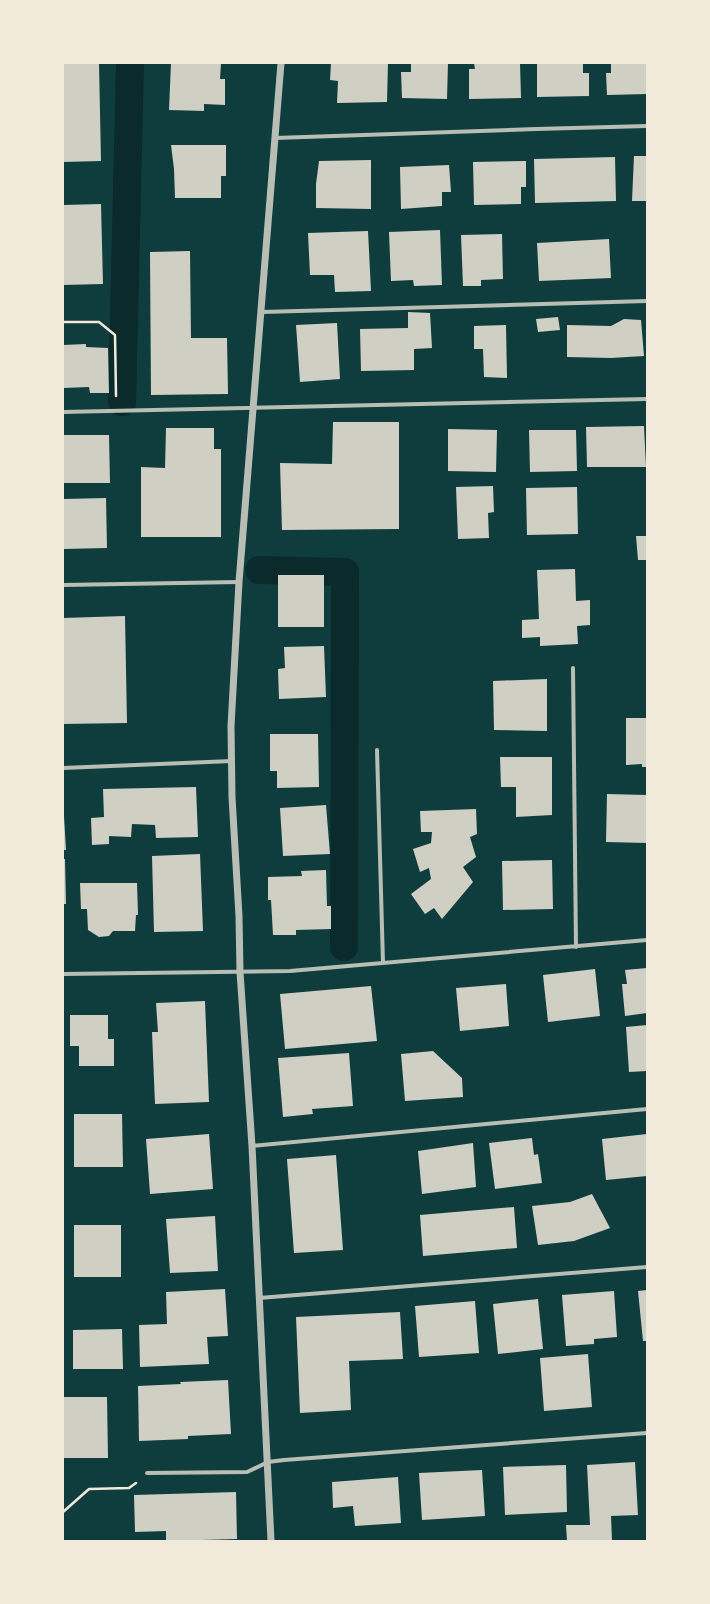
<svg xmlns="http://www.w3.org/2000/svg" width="710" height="1604" viewBox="0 0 710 1604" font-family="Arial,sans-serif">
	<rect width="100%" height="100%" fill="#0f3d3e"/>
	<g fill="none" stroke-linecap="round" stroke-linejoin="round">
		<path stroke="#0a2a2b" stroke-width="28" d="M122,402L130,63
			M259,570L345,572L344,947"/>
	</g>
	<path fill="#cfcfc3" d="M63,63H99L101,161L63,162Z
		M171,63H221L220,79H225V105L204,104V111L169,110Z
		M331,63H388L387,102L337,103L338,81L330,80Z
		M411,63H448L447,99L402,98L401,72H411Z
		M474,63H520L521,98L469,99V69H475Z
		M537,63H583V73H589V96L537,97Z
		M611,63H647V94L607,95L606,73H611Z
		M171,145H226V176H221V198H175L174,169Z
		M634,156H647V201H632Z
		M615,157L616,201L535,203L534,159Z
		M371,160V209L316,208V184L319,161Z
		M526,161V187H521V204L474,205L473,162Z
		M449,165L451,192H442V206L401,209L400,167Z
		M101,204L103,284L63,285V205Z
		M440,230L442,285L414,286L413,280L391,281L389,232Z
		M368,231L371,291L335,292L334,275H310L308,233Z
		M502,234L503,279L481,280V286H463L461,235Z
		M609,239L611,278L539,281L537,243Z
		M190,251L191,338H227L228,394L151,395L150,252Z
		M408,312L430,313L432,348L414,349V370L361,371L360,329L408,328Z
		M558,317L560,330L538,332L536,319Z
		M624,319L641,320L644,356L611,358L567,357V325L611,326Z
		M337,323L340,379L300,382L296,325Z
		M506,325L507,378L484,377L483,349H474V326Z
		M86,344V347L108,348L109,393H90L89,387L63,388V345Z
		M333,422H399V529L282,530L280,463L332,464Z
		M644,426L646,467H587L586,427Z
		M166,428H214V449H221V537H141V467L165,468Z
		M448,429L497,430L496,472L448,471Z
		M529,430H576L577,471L530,472Z
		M64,435H109L110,483H63Z
		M493,486L494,512L488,513L489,538L458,539L456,487Z
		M577,487L578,534L527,535L526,488Z
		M106,498L107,548L63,549V499Z
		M636,536H647V560H638Z
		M575,569L576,601L590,600V625L577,626L578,644L540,646V637L522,638V620L539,619L537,570Z
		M278,575H324V627H278Z
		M125,616L127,723L63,724V618Z
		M324,646L326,697L279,699L278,669L285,668L284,647Z
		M547,679V731L494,730L493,681Z
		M626,718H647V767H642V764L626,765Z
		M270,734H318L319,787L277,788V771H270Z
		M500,757H552V815L516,817V787H501Z
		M196,787L198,837L156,838L155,825L132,824L131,837L109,836V844L92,845L91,818L104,817L103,789Z
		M607,794L647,795V843L606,842Z
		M326,805L330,854L283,856L280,808Z
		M476,809L477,834L470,837L476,857L463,867L473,882L442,919L434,908L425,914L411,894L431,879L429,868L420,872L413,849L431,843L432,832H421L420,811Z
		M63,816H64L66,850H63Z
		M200,854L203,931L154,932L152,856Z
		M63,859H65L66,904H63Z
		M552,860L553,909L503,910L502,861Z
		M326,870L327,906H331V929L296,930V935H273L271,900H268V877L302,876L301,871Z
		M80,883H137L138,915H136L135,931H113L109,936L99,937L88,930L87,909H81Z
		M647,968V1013L625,1016L622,984H627L625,970Z
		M595,969L600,1016L548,1022L543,975Z
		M506,984L509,1026L460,1031L456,988Z
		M371,986L377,1041L285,1049L280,994Z
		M205,1001L209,1102L155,1104L152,1032H158L156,1003Z
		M70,1015H108V1039H114V1066H79V1046H70Z
		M647,1025V1071L629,1072L626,1027Z
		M433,1051L462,1078L463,1097L405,1101L401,1054Z
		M349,1053L353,1106L312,1109L313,1114L283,1117L278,1058Z
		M74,1114H122L123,1167H74Z
		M209,1134L213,1189L150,1194L146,1139Z
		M647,1134V1176L606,1180L602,1139Z
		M532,1138L534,1155L538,1154L542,1183L495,1189L489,1143Z
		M473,1143L476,1187L422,1194L418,1151Z
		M336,1155L343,1250L294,1253L287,1159Z
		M592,1194L610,1228L574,1241L538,1245L532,1206L570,1202Z
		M514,1207L517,1248L423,1256L420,1215Z
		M215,1216L218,1271L170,1273L166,1219Z
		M74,1225H121V1277H74Z
		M225,1289L228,1336L207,1337L209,1364L140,1367L139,1325L167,1324L166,1292Z
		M647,1290V1341H643L638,1291Z
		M614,1291L617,1337L594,1339V1344L566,1346L562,1295Z
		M538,1299L543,1349L498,1354L493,1304Z
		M475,1301L479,1353L419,1357L415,1306Z
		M400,1312L403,1359L349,1361L351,1410L300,1413L296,1317Z
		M122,1329L123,1369H73V1330Z
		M588,1354L592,1407L544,1411L540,1358Z
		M228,1380L231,1434L188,1436V1439L139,1441L138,1386L181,1384L180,1382Z
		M63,1397H107L108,1458H63Z
		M635,1462L638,1515L611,1516L612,1540L567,1541L566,1525H590L587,1465Z
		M566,1465L567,1512L505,1515L503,1467Z
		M482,1470L485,1516L422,1520L419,1473Z
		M398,1477L401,1523L355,1526L353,1506L333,1508L332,1482Z
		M236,1492L237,1539L166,1541V1531L135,1532L134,1495Z"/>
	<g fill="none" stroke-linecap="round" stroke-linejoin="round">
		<path stroke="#f1e9da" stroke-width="2.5" d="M63,322H99L115,335L116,396
			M63,1512L89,1489L129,1488L136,1483"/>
		<path stroke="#b8beb3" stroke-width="4" d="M275,138L536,129L647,126
			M262,312L647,301
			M63,412L647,399
			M63,585L239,582
			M573,668L576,947
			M377,750L383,963
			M63,768L232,761
			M63,974L290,971L647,940
			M252,1146L647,1109
			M259,1298L647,1267
			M147,1473L247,1472L268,1462L284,1460L647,1433"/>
		<path stroke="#b8beb3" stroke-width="7" d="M271,1541L252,1146L240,972L239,916L232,797L231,726L239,582L281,63"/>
	</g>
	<rect width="710" height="1604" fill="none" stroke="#f1e9da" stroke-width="128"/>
</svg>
